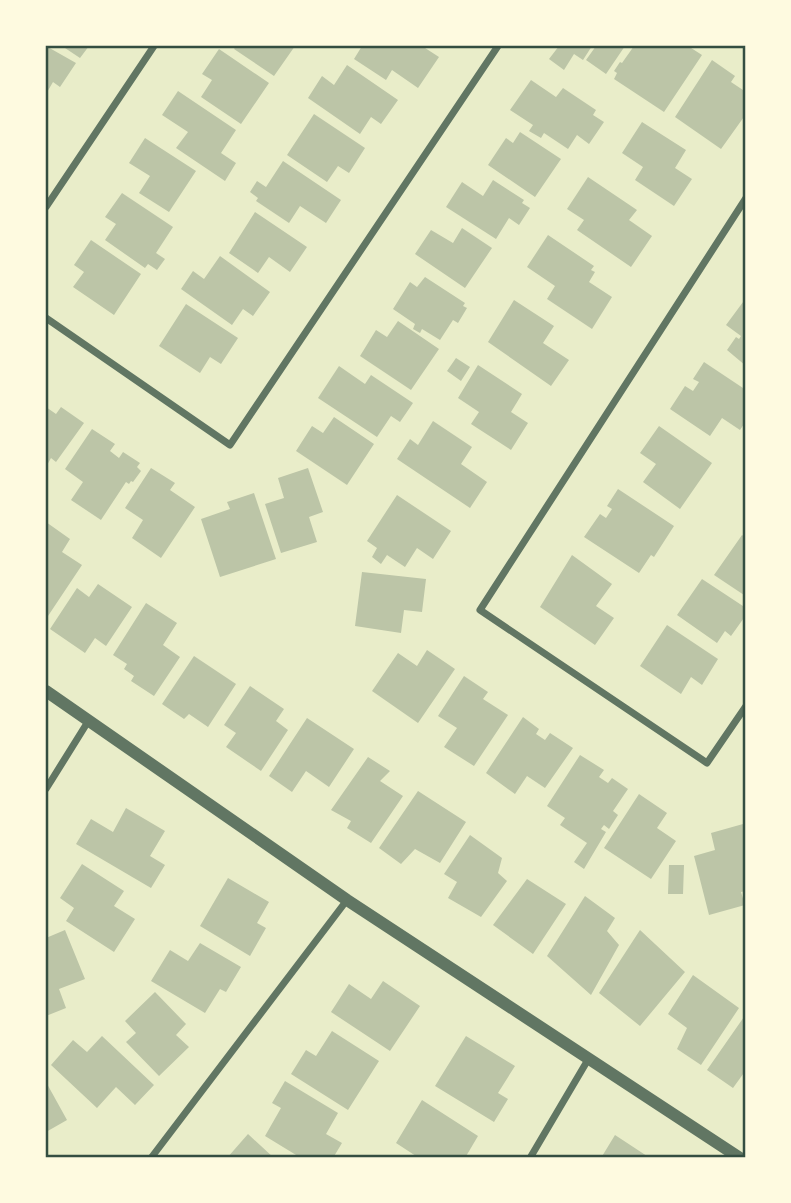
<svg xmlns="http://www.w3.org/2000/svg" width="791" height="1203" viewBox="0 0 791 1203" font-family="Manrope,sans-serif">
	<rect width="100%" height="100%" fill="#e9edc9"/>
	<path fill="#bcc5a7" d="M46,46L76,63L60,87L53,82L46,94Z
		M62,46H89L80,58Z
		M236,46H295L274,76L234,49Z
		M362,46H422L439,57L418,88L392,70L386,80L354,59Z
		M559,46H592L583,60L574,54L564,70L549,59Z
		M596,46H625L606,74L586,60Z
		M634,46H688L702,55L664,112L614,79L617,73L614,71L620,62L622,63Z
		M219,49L269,83L241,124L201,97L212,80L202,74Z
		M712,60L735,76L731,82L746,92V114L721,149L675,117Z
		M347,65L398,100L381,124L371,117L360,134L308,98L322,76L334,85Z
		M531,80L556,97L563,88L596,110L593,115L604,122L589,144L577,135L568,149L544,133L541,138L529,131L533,125L510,110Z
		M178,91L236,130L221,153L236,163L225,181L176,148L188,132L162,115Z
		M314,114L365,148L349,173L338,166L327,182L287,155Z
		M642,122L686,150L675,168L692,179L674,206L635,180L643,167L622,153Z
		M520,132L561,159L535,197L488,165L506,138L513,143Z
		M145,138L196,171L169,212L139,193L150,176L129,163Z
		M283,161L341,200L326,223L300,206L289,223L256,201L258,198L250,192L257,181L266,187Z
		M588,177L637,210L629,220L652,236L631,267L577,230L584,220L567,209Z
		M493,180L524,200L522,203L530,208L519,225L509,218L496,239L446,207L462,182L483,196Z
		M122,193L173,227L156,253L165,259L157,270L148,264L145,268L105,240L116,224L105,217Z
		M255,212L307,247L290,272L269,257L258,273L229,253Z
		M462,228L492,248L465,288L415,254L431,230L453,243Z
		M548,235L594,266L591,270L595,272L589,282L612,297L592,329L547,299L555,286L527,267Z
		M91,240L141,274L114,315L73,287L84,272L74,265Z
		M220,256L270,292L253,316L243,309L232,325L181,289L193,271L204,279Z
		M425,277L465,303L463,306L467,308L458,323L453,320L440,340L422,329L420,333L413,329L415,324L393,309L410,282L417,287Z
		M746,298V366L727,350L736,337L739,339L741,336L726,325Z
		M514,300L554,326L543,343L569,360L551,386L488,342Z
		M186,304L238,338L221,364L210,357L200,373L159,346Z
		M398,321L439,349L411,390L360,356L376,330L387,337Z
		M456,358L470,367L461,381L447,371Z
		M704,362L746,390V421L740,430L722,418L710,436L670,409L685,386L693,391L699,382L693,379Z
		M478,365L522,394L511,412L528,423L511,450L471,424L479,412L458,398Z
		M339,366L365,384L371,375L413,403L400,422L391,416L377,437L318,398Z
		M46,407L56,414L61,407L84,423L56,462L51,458L46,467Z
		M334,417L374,444L347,485L296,451L312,426L323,433Z
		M433,421L472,447L461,464L487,482L470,508L397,459L410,439L418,445Z
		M659,426L712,463L680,509L643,482L656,464L640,453Z
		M92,429L115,444L110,451L119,458L123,452L140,463L137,467L141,471L133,482L131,481L129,484L126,482L101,520L71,500L83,482L65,469Z
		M151,468L175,483L170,490L195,507L161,558L132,538L143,520L125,508Z
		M308,468L323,512L309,517L317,542L281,553L265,504L284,498L278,478Z
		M618,489L674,526L654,557L651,555L639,573L584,537L600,514L606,518L612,509L607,506Z
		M254,493L276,559L220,577L201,519L230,509L227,502Z
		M397,495L451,531L433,559L417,548L405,567L387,555L381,564L372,557L377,548L367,541Z
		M46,522L70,539L62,552L82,565L46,619Z
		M742,535L746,538L744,595L714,575Z
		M572,555L612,584L596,606L614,618L595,645L540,607Z
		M362,572L426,579L422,612L404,610L401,633L355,626Z
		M702,579L746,608V615L731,636L725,631L717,643L677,615Z
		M98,584L132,607L106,646L95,638L85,653L50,629L77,588L89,597Z
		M146,603L177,623L163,645L180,657L154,696L131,681L134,676L124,669L127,664L113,655Z
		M667,625L718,659L702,685L691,677L681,694L640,666Z
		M427,650L455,669L418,723L372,691L398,653L417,666Z
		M194,656L236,684L208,727L189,714L184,719L162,704Z
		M464,676L488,692L483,699L508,715L474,766L444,747L457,728L438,716Z
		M250,686L284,709L276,721L288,730L261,771L226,747L236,733L224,725Z
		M523,717L539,729L536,734L545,740L550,733L573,748L545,788L527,776L515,794L486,773Z
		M307,718L354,749L329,787L306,771L292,792L269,776Z
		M580,755L604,770L599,777L608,783L612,778L628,789L613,811L618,815L609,829L604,825L601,829L606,832L584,869L574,862L587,843L560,825L565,818L547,806Z
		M368,757L390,771L380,781L403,796L371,843L347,828L351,821L331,810Z
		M418,791L466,822L440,863L415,849L401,864L379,848Z
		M639,794L667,813L657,828L676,841L651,879L604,848Z
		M126,808L165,831L150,856L165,865L151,888L76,844L91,819L113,832Z
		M743,824L746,835V891L741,892L745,905L709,915L694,856L715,850L711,833Z
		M470,835L502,858L498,873L507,881L481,917L448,898L457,882L444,874Z
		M82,864L124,891L114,906L135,919L114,952L66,921L74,908L60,898Z
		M669,865H684L683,894H668Z
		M228,878L269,902L257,923L266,928L250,956L200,926Z
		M527,879L566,904L533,954L493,925Z
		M585,896L615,918L607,931L619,945L591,995L547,956Z
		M65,930L85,979L59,989L66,1008L46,1016V938Z
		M640,930L685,972L640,1026L599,993Z
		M200,943L241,967L226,992L220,989L205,1013L151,981L170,950L188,961Z
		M693,975L739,1008L701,1065L677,1049L687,1028L668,1014Z
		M383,981L420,1006L390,1051L331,1012L349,984L371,999Z
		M155,992L186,1024L176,1035L189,1047L159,1076L126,1042L136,1033L125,1021Z
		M746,1014V1070L733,1088L707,1070Z
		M332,1031L379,1061L348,1110L291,1074L306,1050L316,1056Z
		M102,1036L154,1085L135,1105L116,1087L97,1108L51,1065L73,1040L87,1052Z
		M466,1036L515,1066L498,1093L508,1099L494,1122L435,1086Z
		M285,1081L338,1113L326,1134L342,1143L333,1158H301L265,1136L281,1108L272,1103Z
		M46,1082L67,1120L46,1132Z
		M422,1100L478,1136L465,1158H419L396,1143Z
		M248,1134L274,1158H227Z
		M615,1135L650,1158H601Z"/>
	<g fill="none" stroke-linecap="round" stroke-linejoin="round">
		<path stroke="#617663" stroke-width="7" d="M746,198L480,610L707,763L746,706
			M46,207L154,46
			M46,318L230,445L498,46
			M46,789L89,720
			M151,1158L347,900
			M530,1158L589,1058"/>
		<path stroke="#617663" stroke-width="12" d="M46,691L347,900L740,1158"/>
	</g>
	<rect width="791" height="1203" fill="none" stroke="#fefae0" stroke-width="94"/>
	<rect x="47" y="47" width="697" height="1109" fill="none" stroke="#344e41" stroke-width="2.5"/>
</svg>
